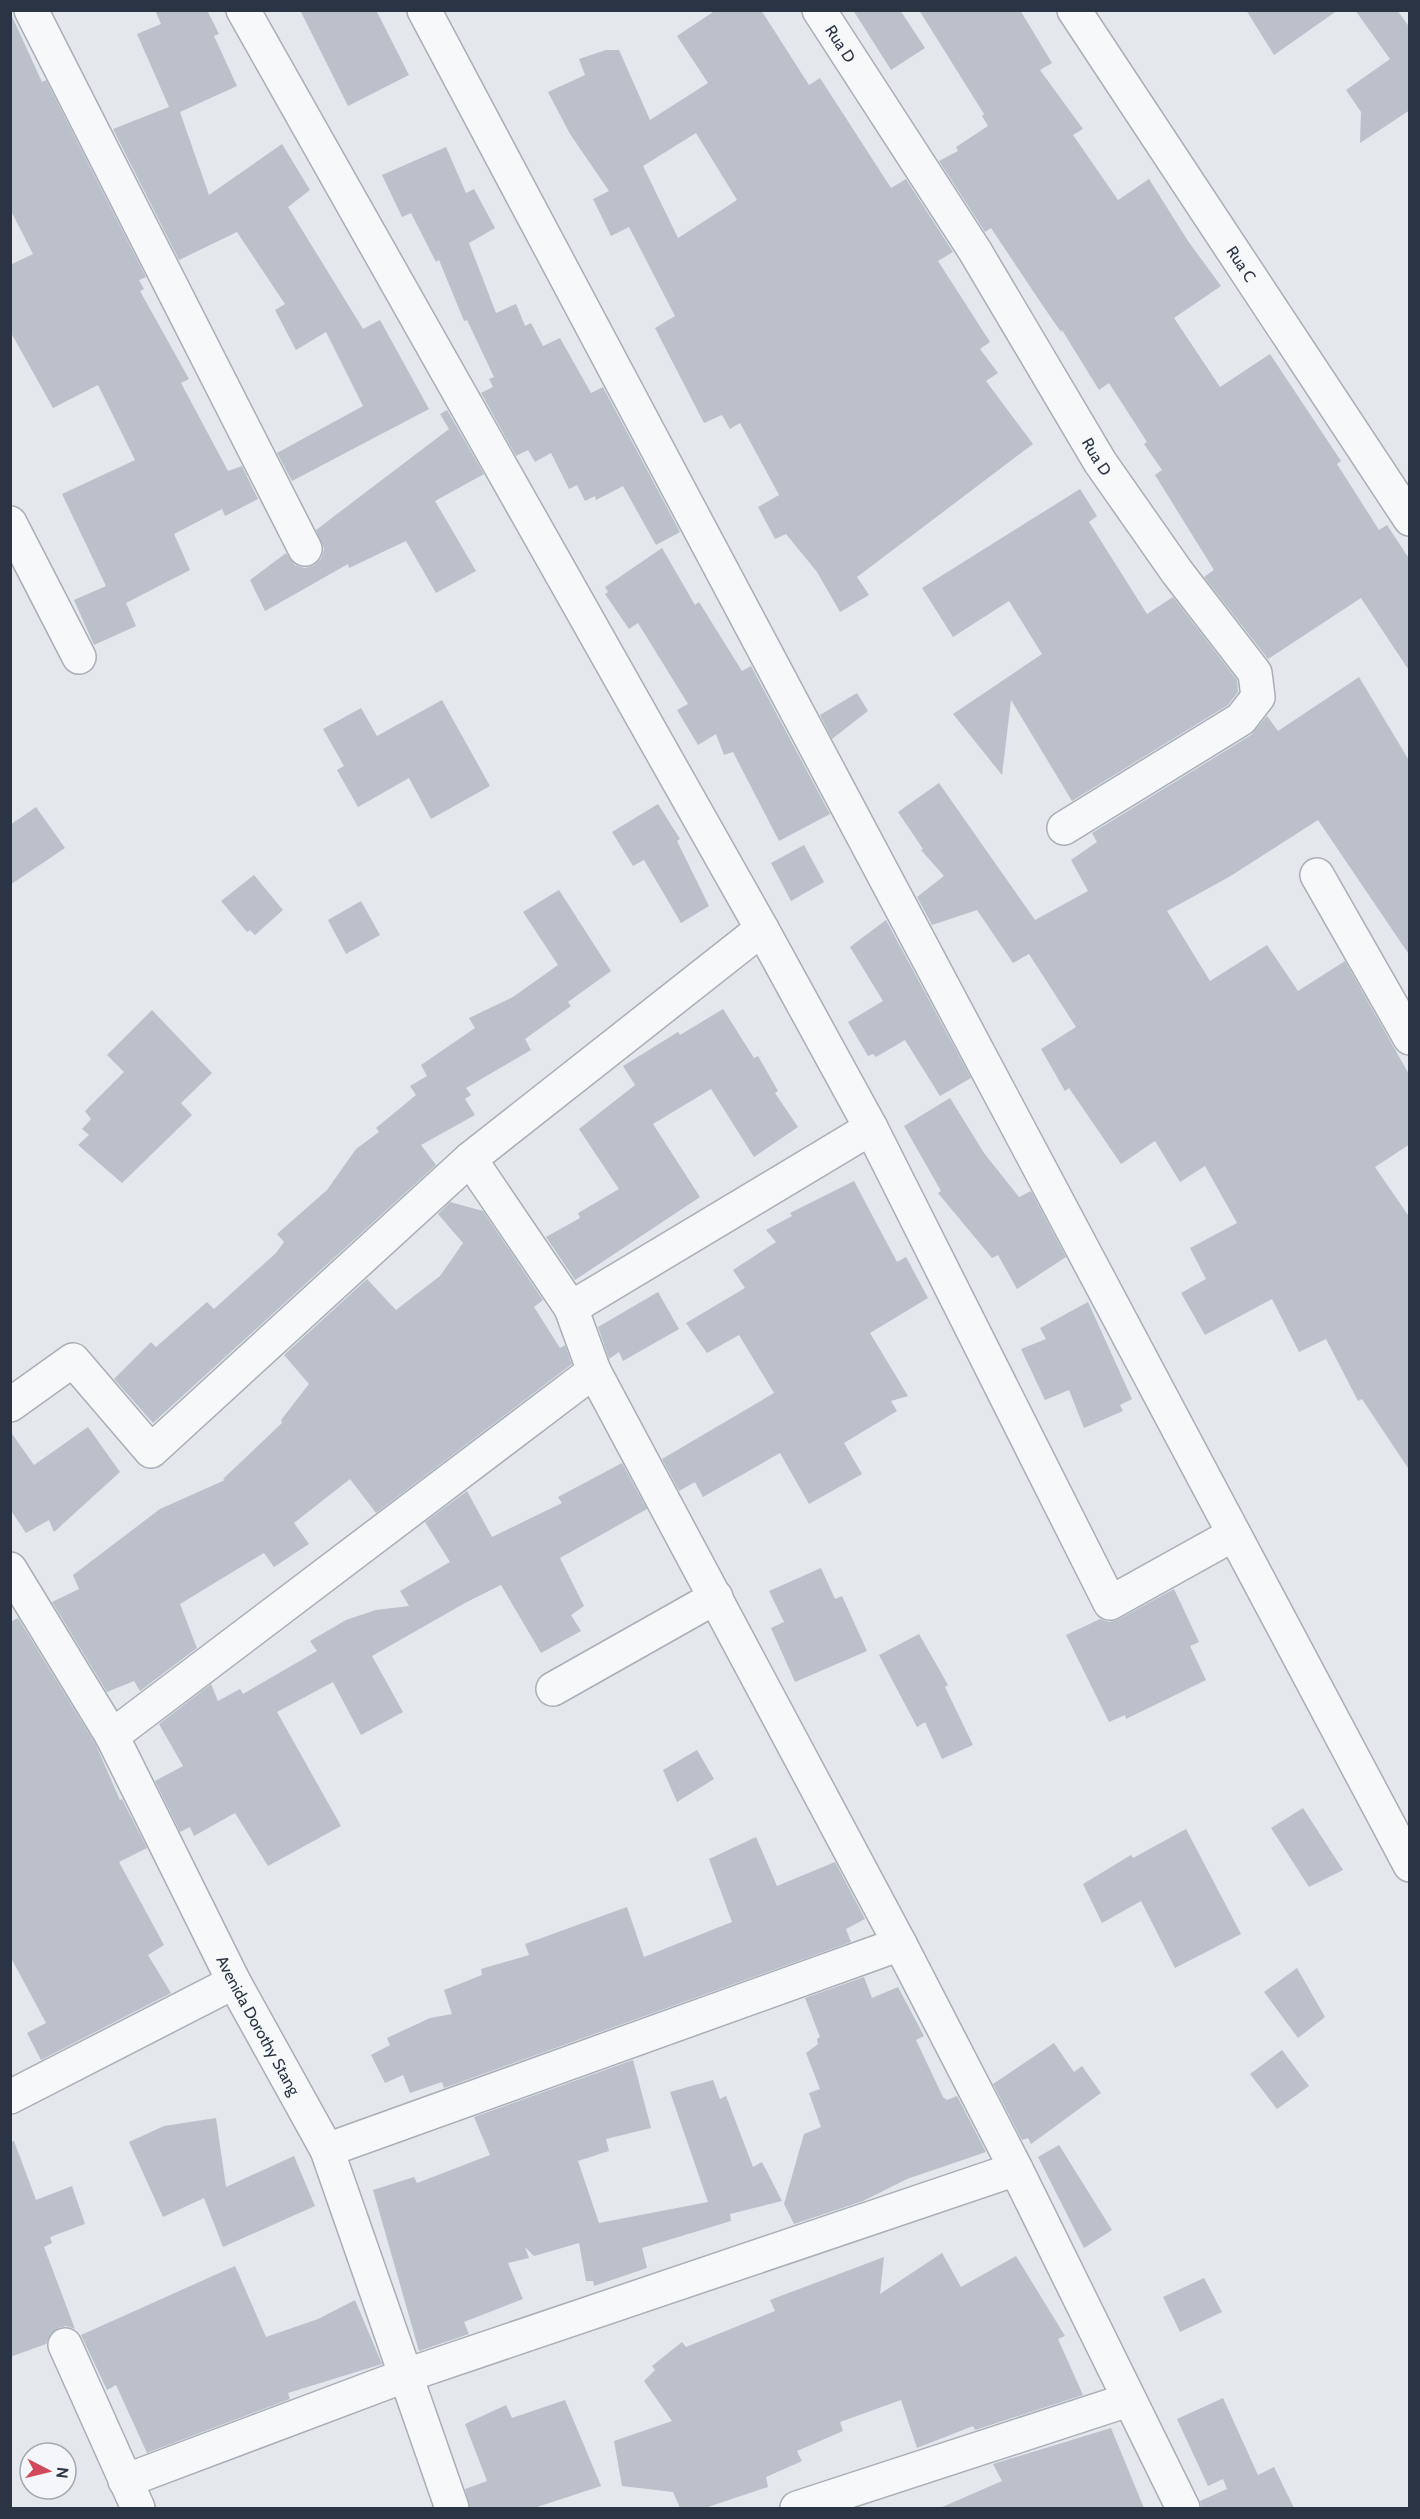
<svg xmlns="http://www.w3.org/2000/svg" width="1420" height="2519" viewBox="0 0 1420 2519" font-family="Cabin,sans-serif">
	<rect width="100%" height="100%" fill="#e4e7ec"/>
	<path fill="#bbc0ca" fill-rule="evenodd" d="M155,10H207L219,34L214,36L237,86L180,112L209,195L282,144L310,190L288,207L363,329L380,320L429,409L292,481L277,453L363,406L326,332L296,350L275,310L285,304L237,232L179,260L113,129L169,107L137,34L161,24Z
		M300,10H376L409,75L348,106Z
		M716,10H761L809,85L820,78L891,188L906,179L953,252L938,261L990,342L980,349L998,373L986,381L1033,444L857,577L869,595L840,612L817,572L786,534L775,539L758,507L779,495L740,423L730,429L722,415L704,423L655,328L675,316L629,227L611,236L593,199L609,191L570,134L548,92L585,75L579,59L606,50H619L650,120L708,83L677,36ZM696,133L737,200L678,238L643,166Z
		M853,10H900L925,48L891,70Z
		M919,10H1020L1052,63L1040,70L1083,129L1073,135L1118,200L1149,179L1188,241L1221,286L1174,318L1220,387L1270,354L1341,461L1337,464L1379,530L1387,525L1410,560V672L1361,598L1268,659L1204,577L1214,570L1155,475L1162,470L1144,444L1147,442L1109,383L1099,390L1062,330L1061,332L1043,306L991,228L985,232L939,161L958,151L956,147L988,126L982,116L984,114Z
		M1246,10H1338L1274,55Z
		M1355,10H1397L1410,28V110L1360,143L1361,112L1346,90L1390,59Z
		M10,12L42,82L46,80L146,277L139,280L144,289L140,291L189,379L181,383L228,471L242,466L258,499L225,516L222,509L174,534L190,570L126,603L136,626L94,645L74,600L106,586L62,494L135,460L98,385L53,408L10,331V265L33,254L10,209Z
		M446,147L466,193L474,189L495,228L469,243L496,313L516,304L525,326L531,323L543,346L560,338L591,393L603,387L680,532L656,545L623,486L596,500L595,496L585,501L577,485L569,489L551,453L535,462L528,450L516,456L481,393L493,387L489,379L494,377L467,320L464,321L439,260L436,262L411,213L402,217L382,175Z
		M447,410L484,474L435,501L476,571L436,593L406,541L349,568L348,564L265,611L250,580L286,553L295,565L305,568L314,565L321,559L324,549L316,530L449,429L440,414Z
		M1080,489L1097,516L1089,522L1147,614L1173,597L1237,680L1238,692L1228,705L1072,801L1011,700L1002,775L953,714L1042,654L1009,601L953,637L922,588Z
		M662,548L695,605L699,602L742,671L751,666L830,814L779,841L733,752L724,755L716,734L698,745L677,710L688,704L638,623L629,629L605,594L608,592L605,587Z
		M1359,677L1410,762V956L1318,820L1229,877L1167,911L1210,981L1267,945L1298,991L1345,961L1410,1076V1144L1375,1167L1410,1218V1471L1362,1399L1358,1401L1326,1339L1299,1352L1272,1299L1205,1335L1181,1293L1206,1279L1190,1248L1237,1223L1205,1166L1180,1182L1155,1141L1121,1164L1069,1088L1065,1091L1041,1049L1076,1027L1029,954L1013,963L977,910L932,925L917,897L944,876L921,850L923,849L898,812L939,783L1035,920L1088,891L1071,860L1097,842L1092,833L1251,735L1267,716L1278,731Z
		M857,693L868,711L832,739L820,715Z
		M442,700L490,786L431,819L409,778L358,807L337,770L344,766L323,729L361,708L377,736Z
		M658,804L680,839L677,841L709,906L681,923L644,860L633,866L612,832Z
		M36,807L65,848L10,885V825Z
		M804,845L824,882L791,901L771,863Z
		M254,875L283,910L255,935L250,930L247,932L221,901Z
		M559,890L611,971L568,1002L571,1006L525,1039L531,1050L466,1088L471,1095L465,1099L475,1115L421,1145L436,1165L153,1423L114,1379L151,1342L156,1347L207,1302L214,1309L276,1253L284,1242L277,1234L327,1190L356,1149L379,1132L376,1128L416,1095L410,1086L427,1076L421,1065L475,1028L469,1018L513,997L558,965L523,912Z
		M361,901L380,935L346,954L328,920Z
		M886,920L971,1078L940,1096L905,1040L876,1057L873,1054L868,1056L848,1022L883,1001L850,947Z
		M723,1009L754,1058L758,1056L778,1091L775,1093L798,1127L754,1157L711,1089L653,1124L700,1197L575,1280L546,1237L580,1218L578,1213L619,1189L579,1129L635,1085L623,1066L678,1032L680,1035Z
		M152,1010L212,1073L181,1103L192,1115L122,1183L78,1145L89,1135L82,1129L91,1119L85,1111L124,1072L107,1055Z
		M950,1098L984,1153L1019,1197L1031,1191L1066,1257L1017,1289L998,1255L992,1258L938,1193L941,1191L904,1126Z
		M854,1181L897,1262L906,1257L928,1298L870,1333L908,1396L891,1401L897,1411L844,1443L862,1474L809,1504L780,1453L703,1497L695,1482L679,1491L662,1459L774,1393L739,1335L707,1353L686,1323L745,1288L733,1270L776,1242L766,1230L792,1216L790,1213Z
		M450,1202L483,1211L543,1300L534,1307L560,1348L565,1345L572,1364L376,1513L350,1479L294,1523L309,1544L274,1567L264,1553L180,1604L197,1648L140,1691L134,1681L107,1692L52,1602L79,1589L73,1575L160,1509L225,1480L223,1479L282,1423L281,1420L309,1384L284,1355L367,1279L396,1310L440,1276L463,1243L438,1214Z
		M658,1292L679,1329L623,1361L619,1352L609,1359L598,1327Z
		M1088,1302L1132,1399L1120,1405L1123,1411L1084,1428L1069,1390L1045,1400L1021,1349L1046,1339L1040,1328Z
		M88,1427L120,1472L54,1532L49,1520L26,1533L10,1509V1431L34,1465Z
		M622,1463L647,1509L560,1558L584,1606L571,1615L581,1631L541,1653L501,1585L465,1603L372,1656L403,1712L361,1735L333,1682L277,1712L341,1826L268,1866L235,1813L194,1836L190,1827L180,1832L155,1781L183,1766L159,1724L211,1684L218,1701L240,1689L243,1694L317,1651L310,1641L346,1620L376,1610L409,1606L400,1591L450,1562L425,1522L467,1491L492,1537L562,1503L558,1497Z
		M821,1568L835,1599L842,1596L867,1651L795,1682L771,1628L784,1622L769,1591Z
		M1174,1589L1199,1642L1190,1646L1206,1680L1126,1719L1125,1715L1109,1722L1066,1635L1100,1619L1109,1622L1119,1619Z
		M18,1618L96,1745L120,1800L122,1799L147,1848L119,1862L164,1945L148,1955L171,1993L41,2060L27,2033L46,2023L10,1956V1622Z
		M919,1634L948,1685L945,1687L973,1745L942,1759L925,1722L917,1727L879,1655Z
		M697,1750L714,1779L677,1802L663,1770Z
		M1303,1808L1343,1870L1309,1887L1271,1828Z
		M1186,1829L1241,1934L1175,1968L1141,1901L1102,1923L1083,1884L1131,1855L1133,1858Z
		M756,1837L777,1886L835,1862L865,1919L846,1929L851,1942L444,2088L442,2082L410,2093L403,2075L385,2083L371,2055L390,2045L387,2038L430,2018L452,2014L444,1990L482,1975L481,1969L529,1955L525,1944L627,1907L644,1957L732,1922L709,1859Z
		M1297,1968L1325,2017L1298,2038L1264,1992Z
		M864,1977L872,1998L898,1987L924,2036L916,2040L943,2097L947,2100L957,2096L986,2152L907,2179L863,2201L794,2224L784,2204L804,2134L821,2127L809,2093L820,2089L806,2053L818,2044L817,2039L820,2037L805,1998Z
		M1054,2043L1074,2072L1082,2066L1101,2093L1031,2144L1028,2138L1022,2140L993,2084Z
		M1282,2050L1309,2086L1277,2109L1250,2074Z
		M633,2060L651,2128L606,2139L609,2151L578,2161L599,2223L708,2202L670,2092L713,2080L720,2099L726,2096L753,2167L762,2162L782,2201L730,2214L731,2221L642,2248L647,2268L594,2286L593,2281H586L579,2243L534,2256L525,2247L529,2258L508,2263L523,2299L464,2322L469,2334L419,2351L373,2190L414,2177L417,2183L490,2155L474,2117Z
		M216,2118L226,2187L294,2156L315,2206L223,2247L204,2198L163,2217L129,2142L164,2126Z
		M14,2141L36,2200L72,2186L85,2224L50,2237L52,2243L44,2247L75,2329L66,2326L58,2328L50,2335L46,2344L10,2357V2142Z
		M1059,2145L1112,2230L1084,2248L1038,2157Z
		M942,2253L961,2287L1016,2256L1065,2336L1058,2339L1083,2395L975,2430L973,2426L917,2448L901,2400L840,2422L843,2431L797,2451L802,2461L766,2477L768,2487L705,2508H680L673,2492L622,2486L614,2441L672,2421L644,2381L655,2370L652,2366L682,2342L686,2347L775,2311L770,2300L884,2257L880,2294Z
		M235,2266L266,2337L318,2319L355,2300L382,2364L288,2393L290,2399L147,2453L116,2385L107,2390L81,2335Z
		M1204,2278L1222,2312L1180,2332L1163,2297Z
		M1223,2398L1258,2475L1274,2467L1294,2508H1202L1200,2501L1227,2489L1223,2479L1208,2486L1177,2419Z
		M565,2400L601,2486L534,2508H470L465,2489L487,2481L465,2424L506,2405L512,2418Z
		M1111,2428L1144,2508H940L1002,2481L993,2464Z"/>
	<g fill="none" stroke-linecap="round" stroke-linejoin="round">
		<g stroke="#a9aeb7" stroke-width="36">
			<g id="minor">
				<path d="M31,10L305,549"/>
				<path d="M243,10L762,929L871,1128L1110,1603L1234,1534"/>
				<path d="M424,10L1410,1865"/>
				<path id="s1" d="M819,10L975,251L1100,462L1177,572L1255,673L1258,697L1241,719L1064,828"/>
				<path id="s2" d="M1074,10L1410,519"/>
				<path d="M10,523L79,657"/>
				<path d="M1317,875L1410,1038"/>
				<path d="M470,1159L571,1308L594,1371L900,1944L1016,2169L1183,2508"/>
				<path d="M571,1308L871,1128"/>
				<path d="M10,1405L73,1360L151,1451L470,1159L762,929"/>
				<path id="s3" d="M10,1569L112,1736L234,1982L327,2150L452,2508"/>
				<path d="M553,1689L716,1597"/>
				<path d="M112,1736L594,1371"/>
				<path d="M10,2097L234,1982"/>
				<path d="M327,2150L900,1944"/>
				<path d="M65,2345L138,2508"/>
				<path d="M125,2481L404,2376L1016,2169"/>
				<path d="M797,2508L1128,2400"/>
			</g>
		</g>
		<use href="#minor" stroke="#f7f8fa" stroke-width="33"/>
	</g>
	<g text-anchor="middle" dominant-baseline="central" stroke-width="4.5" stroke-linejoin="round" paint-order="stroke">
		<g font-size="16" fill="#2b3445" stroke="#f4f6f9">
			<text stroke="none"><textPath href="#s1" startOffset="40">Rua D</textPath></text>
			<text stroke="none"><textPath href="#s2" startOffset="304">Rua C</textPath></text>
			<text stroke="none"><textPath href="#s1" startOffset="526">Rua D</textPath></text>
			<text stroke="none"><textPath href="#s3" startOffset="520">Avenida Dorothy Stang</textPath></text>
		</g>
	</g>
	<rect width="1420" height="2519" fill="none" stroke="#2b3445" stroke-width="24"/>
	<g transform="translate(48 2471) rotate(97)"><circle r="28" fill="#f4f6f9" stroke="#a4a8b1" stroke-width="1.5"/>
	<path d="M0-4.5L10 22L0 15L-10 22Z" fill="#d1495b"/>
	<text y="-9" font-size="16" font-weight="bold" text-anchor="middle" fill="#2b3445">N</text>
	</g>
</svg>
